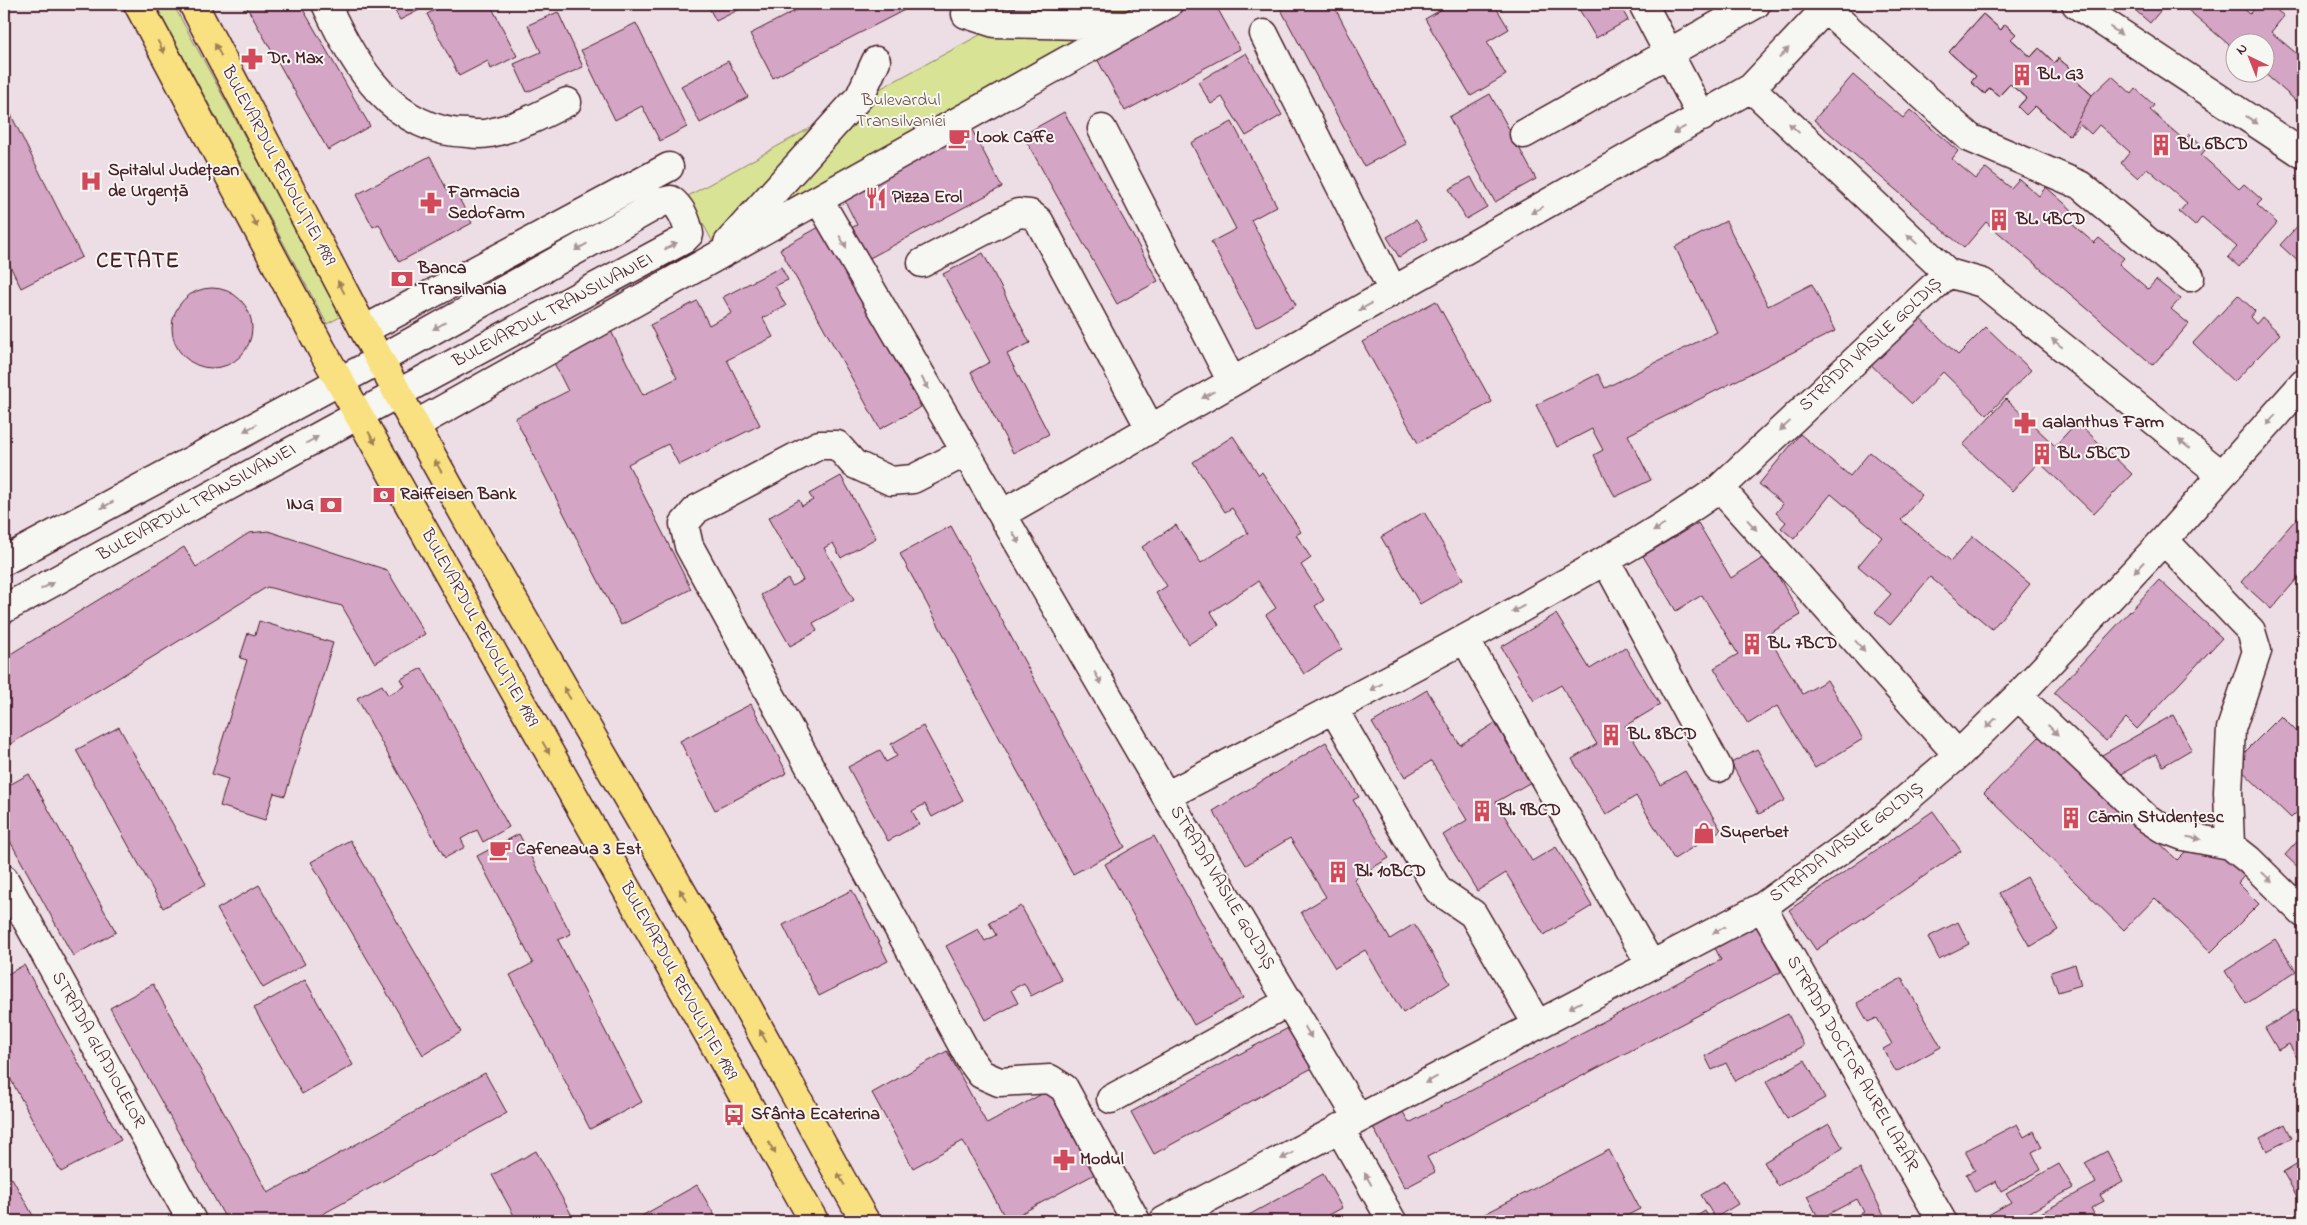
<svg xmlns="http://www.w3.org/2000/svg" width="2307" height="1225" viewBox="0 0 2307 1225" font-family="'Indie Flower',sans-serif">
	<rect width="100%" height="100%" fill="#ecdee4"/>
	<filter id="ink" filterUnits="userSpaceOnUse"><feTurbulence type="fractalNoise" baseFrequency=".02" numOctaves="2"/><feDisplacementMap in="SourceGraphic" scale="10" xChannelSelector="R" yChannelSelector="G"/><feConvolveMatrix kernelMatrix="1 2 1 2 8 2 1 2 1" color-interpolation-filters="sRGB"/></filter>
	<g filter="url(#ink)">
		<path fill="#d8e396" stroke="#918160" d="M155,4H173L342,316L327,324Z
			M1039,4H1147L1121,18L1018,15Z
			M989,30L1095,36L760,223L878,90Z
			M830,117L715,246L688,196Z"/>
		<path fill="#d5a5c5" stroke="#4a1f2b" d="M245,4H300L370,126L328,150Z
			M391,4H431L400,20Z
			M447,4H490L517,56L491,69L488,61L459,76L427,14Z
			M707,4H750L716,21Z
			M808,4H916L773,78L750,34Z
			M1189,4H1215L1240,49L1125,111L1095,55Z
			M1278,4H1333L1406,144L1364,166Z
			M1451,4H1494L1509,29L1487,42L1506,75L1471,96L1425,19Z
			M1576,4H1619L1628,20L1596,38Z
			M2128,4H2166L2150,23Z
			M2181,4H2238L2250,14L2259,4H2269L2284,16L2271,32L2303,59V107L2263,72H2264V42H2234V49Z
			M558,12L583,67L527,92L514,64L541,52L528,25Z
			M1983,14L2001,30L2005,24L2016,34L2011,39L2031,57L2039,48L2055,63L2058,58L2071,69L2067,73L2092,95L2112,76L2132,94L2136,89L2154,105L2150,110L2184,140L2190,134L2206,149L2201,155L2239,189L2244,184L2262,200L2257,205L2277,223L2239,267L2228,257L2237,247L2202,217L2195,226L2179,212L2187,203L2147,168L2138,178L2121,163L2130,152L2099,125L2091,134L2080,124L2069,136L2035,106L2026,115L2018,107L2026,98L2010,84L1999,96L1989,88L1985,94L1971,82L1976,76L1949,52Z
			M1983,14L2001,30L2005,24L2016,34L2011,39L2031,57L2039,48L2055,63L2058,58L2071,69L2067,73L2092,95L2069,136L2035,106L2026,115L2018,107L2026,98L2010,84L1999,96L1989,88L1985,94L1971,82L1976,76L1949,52Z
			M636,23L687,127L660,141L642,106L615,120L581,50Z
			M1246,53L1282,115L1246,136L1222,97L1211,104L1198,82Z
			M728,61L748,97L700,123L681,86Z
			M1853,75L1903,118L1910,110L1958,151L1952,159L1976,179L1986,168L2011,188L2019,179L2039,196L2046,187L2072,210L2065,218L2094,243L2099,238L2124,258L2119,264L2148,289L2156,280L2180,299L2171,309L2189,324L2153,365L1986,222L1964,248L1814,120Z
			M1490,94L1536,179L1495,202L1449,117Z
			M4,101L82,257L21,288L4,254Z
			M1064,112L1158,281L1117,304L1023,135Z
			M1232,122L1277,206L1251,220L1296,305L1256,327L1211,242L1236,229L1191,143Z
			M970,126L1002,187L866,260L849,229L857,225L842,195Z
			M430,156L448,192L454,189L472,223L399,262L379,224L373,227L356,195Z
			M1471,177L1487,207L1466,219L1449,189Z
			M1416,220L1428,239L1399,257L1387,237Z
			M2303,220V266L2280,245Z
			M1726,221L1768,306L1812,284L1835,331L1628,435L1651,480L1615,497L1594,455L1603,450L1592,429L1557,447L1536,405L1598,374L1605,388L1717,332L1675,247Z
			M821,226L921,407L880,429L780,249Z
			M983,253L1030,343L1007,354L1049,434L1013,453L971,372L990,362L943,274Z
			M781,267L788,280L775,286L786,306L763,318L773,337L727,360L760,425L679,465L668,444L628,464L691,589L621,625L515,418L568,391L553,361L611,331L643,395L677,378L650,325L697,301L709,325L732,313L723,297Z
			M172 328a40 40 0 1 1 80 0a40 40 0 1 1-80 0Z
			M2238,295L2255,311L2250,317L2256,324L2262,317L2280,334L2234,382L2193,343Z
			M1436,301L1492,402L1418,443L1362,342Z
			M1912,311L1958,355L1986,327L2031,370L1987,415L1943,372L1912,404L1865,359Z
			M2006,399L2055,446L2077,422L2132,474L2094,514L2039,462L2012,491L1963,445Z
			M1800,434L1850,476L1870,452L1922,495L1901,520L1951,561L1973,536L2030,584L1992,629L1930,577L1890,625L1875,612L1891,594L1858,566L1882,537L1831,494L1794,539L1781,528L1786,522L1776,513L1783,504L1759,484Z
			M1233,436L1259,475L1262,472L1301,532L1296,535L1311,558L1301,565L1324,600L1315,606L1342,649L1304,674L1266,615L1276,608L1258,581L1211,612L1219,625L1189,644L1156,593L1167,586L1142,547L1176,525L1201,563L1248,533L1232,508L1225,512L1193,462Z
			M841,476L876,538L841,558L833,543L824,548L854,600L813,623L817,631L790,646L761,595L788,579L792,586L803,580L768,518L799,500L802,506L813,500L809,494Z
			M2303,511V572L2271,609L2241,582Z
			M1424,512L1463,579L1420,604L1381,537Z
			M1698,523L1731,578L1766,556L1801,615L1767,635L1803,694L1827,680L1863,739L1815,768L1777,706L1748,724L1714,668L1738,654L1702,595L1676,611L1643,556Z
			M951,526L1125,847L1073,874L900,554Z
			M268,531L387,570L425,634L375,663L342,606L267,587L4,748V658L184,547L196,567L249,533Z
			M2159,580L2222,638L2137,729L2126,718L2106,741L2054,693Z
			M1556,614L1590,669L1625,647L1660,705L1625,726L1661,785L1685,771L1721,830L1674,859L1636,796L1606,815L1572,759L1597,744L1561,685L1534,701L1501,647Z
			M259,621L333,643L285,796L274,793L265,820L220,806L228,779L212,774L247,660L240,658L248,633L255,635Z
			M422,668L509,827L483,842L477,830L461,839L465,847L445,858L357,698L382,685L388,695L405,686L401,679Z
			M1427,690L1460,745L1495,723L1531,782L1496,802L1532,861L1556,847L1592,906L1544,935L1506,873L1477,891L1443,835L1467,820L1431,761L1405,777L1372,723Z
			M751,704L787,773L715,810L680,741Z
			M2173,715L2192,749L2163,766L2156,754L2113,779L2100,756Z
			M2281,716L2303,738V806L2291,818L2234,763Z
			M923,726L963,800L932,817L925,804L912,811L919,824L888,841L848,767L880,750L886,762L897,756L891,744Z
			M119,727L206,884L163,908L76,750Z
			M2045,731L2177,860L2195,842L2210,857L2217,850L2244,876L2238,883L2259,904L2211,952L2155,898L2124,930L1984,793Z
			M1326,742L1359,797L1353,800L1389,858L1354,879L1390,939L1414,924L1450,983L1403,1013L1365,950L1335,968L1301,912L1326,897L1290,838L1246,865L1213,811Z
			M1757,749L1785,800L1759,814L1731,763Z
			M29,774L116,932L73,956L4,830V788Z
			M1933,811L1961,851L1816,950L1789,910Z
			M519,834L571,934L558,940L642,1102L590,1129L510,975L533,963L477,856Z
			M2303,835V872L2285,855Z
			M1154,836L1243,998L1194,1025L1105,864Z
			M350,840L461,1032L423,1055L311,862Z
			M2027,877L2058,930L2030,947L1999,893Z
			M259,885L305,964L263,988L217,909Z
			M852,890L888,961L819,996L783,925Z
			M1021,906L1062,980L1031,996L1024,983L1011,990L1018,1003L986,1020L946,946L978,929L985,941L996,935L989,923Z
			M1958,922L1969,944L1939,959L1928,937Z
			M1756,923L1781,972L1427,1157L1435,1172L1405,1188L1372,1125L1402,1110L1409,1123L1721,960L1714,946Z
			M2275,939L2296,971L2246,1004L2225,971Z
			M2075,964L2081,985L2058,992L2051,972Z
			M24,965L121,1140L61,1172L4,1067V976Z
			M1902,978L1941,1047L1896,1072L1883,1049L1892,1044L1877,1018L1868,1022L1857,1003Z
			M305,980L353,1065L302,1094L254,1008Z
			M153,984L268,1193L485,1073L507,1113L310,1221H227L110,1008Z
			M2303,1005V1068L2289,1044L2278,1050L2265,1028Z
			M1788,1014L1804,1046L1735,1081L1726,1063L1712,1070L1705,1056Z
			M1292,1026L1314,1067L1154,1154L1131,1112Z
			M947,1051L987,1124L1049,1090L1095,1174L1007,1221L963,1141L913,1168L872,1093Z
			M1805,1060L1825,1098L1787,1119L1766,1082Z
			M1829,1124L1843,1148L1778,1186L1764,1162Z
			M2017,1124L2024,1137L2034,1131L2042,1147L2032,1152L2041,1170L2001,1191L1996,1181L1975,1192L1966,1174L1975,1170L1965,1151Z
			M2285,1124L2292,1138L2267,1151L2260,1138Z
			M1609,1150L1640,1209L1616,1221H1471Z
			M536,1151L575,1221H517L492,1175Z
			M2107,1151L2123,1182L2100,1195L2104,1201L2091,1208L2096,1218L2090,1221H2072L2071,1219L2067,1221H2026L2096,1183L2085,1163Z
			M2303,1160V1207L2283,1172Z
			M2059,1164L2073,1188L2014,1221H1987L1985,1217L2011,1202L2006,1194Z
			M1860,1169L1885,1217L1878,1221H1846L1864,1212L1857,1199L1819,1219L1807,1196Z
			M1323,1174L1342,1208L1318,1221H1238Z
			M12,1178L36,1221H4V1183Z
			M1724,1181L1738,1204L1715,1218L1701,1195Z
			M697,1185L718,1221H640L638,1218Z
			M1705,1211L1711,1221H1689Z"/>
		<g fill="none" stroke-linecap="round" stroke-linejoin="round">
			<g stroke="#4a1f2b" stroke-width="31">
				<path id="minor" d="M326,4C353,64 393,132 467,133C474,134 482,135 490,133C518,127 542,115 567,102
					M1643,4L1702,117
					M2076,4L2303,154
					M1825,8L1970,138L2080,185L2190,277
					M966,14L994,23L1126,26
					M1264,34L1393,291
					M1751,88L1948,273L1983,283L2222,475
					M1102,129L1232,382
					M1524,134L1756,4
					M819,200L1166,796L1358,1118
					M728,243L860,96L876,61
					M922,263L1018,213L1030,214L1039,221L1150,428
					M364,330L669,167
					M415,425L1168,4
					M966,452L913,479L891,481L854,464L837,445H819L697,509L684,524L689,546L970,1059L981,1074L999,1082L1050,1079L1064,1088L1136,1221
					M1720,488L1958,755
					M1002,514L1232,382L1751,88L1830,4
					M2164,540L2251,631L2257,651L2231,729L2228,792L2230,845
					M4,561L383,358L662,202L671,200C681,208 687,221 689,234L683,240L358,415L4,609
					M1606,561L1718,768
					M1465,639L1651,965
					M2018,696L2145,817L2162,828L2183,836L2230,845L2249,860L2303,913
					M1334,710L1438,890L1473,914L1537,1024
					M1166,796C1284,735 1402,674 1518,610C1586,571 1656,534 1720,488L1948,273
					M4,879L192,1221
					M1762,907L1942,1221
					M1111,1099L1290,1001
					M1339,1128L1392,1221
					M1164,1221L1762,907L1877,824L1958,755L2018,696L2164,540L2303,384"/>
			</g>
			<g stroke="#4a1f2b" stroke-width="31">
				<path id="major" d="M138,4L322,350L814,1221
					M193,4L364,330
					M363,328C476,544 603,752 723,964C772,1049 816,1136 865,1221"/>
			</g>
			<use href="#minor" stroke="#f6f6f2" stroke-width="28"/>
			<use href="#major" stroke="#f9e181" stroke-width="28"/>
		</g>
		<defs><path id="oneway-solid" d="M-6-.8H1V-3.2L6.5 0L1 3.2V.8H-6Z" transform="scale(1.25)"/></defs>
		<g fill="#a99598">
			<use href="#oneway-solid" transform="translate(2116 31) rotate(33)"/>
			<use href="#oneway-solid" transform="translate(1784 53) rotate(-47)"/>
			<use href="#oneway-solid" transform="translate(2252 120) rotate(33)"/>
			<use href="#oneway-solid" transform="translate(1794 128) rotate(-137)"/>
			<use href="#oneway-solid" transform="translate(1679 130) rotate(151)"/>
			<use href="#oneway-solid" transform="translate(1537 210) rotate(151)"/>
			<use href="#oneway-solid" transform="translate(1912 239) rotate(-137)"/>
			<use href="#oneway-solid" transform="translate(843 242) rotate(60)"/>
			<use href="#oneway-solid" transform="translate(671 246) rotate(-29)"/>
			<use href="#oneway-solid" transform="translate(581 247) rotate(151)"/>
			<use href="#oneway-solid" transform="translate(1365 307) rotate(151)"/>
			<use href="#oneway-solid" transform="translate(439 326) rotate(150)"/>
			<use href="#oneway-solid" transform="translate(2057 343) rotate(-141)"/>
			<use href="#oneway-solid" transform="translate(925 383) rotate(60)"/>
			<use href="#oneway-solid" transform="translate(1208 395) rotate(150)"/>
			<use href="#oneway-solid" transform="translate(2271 420) rotate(132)"/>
			<use href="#oneway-solid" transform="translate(1785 426) rotate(137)"/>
			<use href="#oneway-solid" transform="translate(250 428) rotate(152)"/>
			<use href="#oneway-solid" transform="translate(312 440) rotate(-29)"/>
			<use href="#oneway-solid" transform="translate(2184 444) rotate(-141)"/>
			<use href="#oneway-solid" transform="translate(107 505) rotate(152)"/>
			<use href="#oneway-solid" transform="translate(1752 525) rotate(48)"/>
			<use href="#oneway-solid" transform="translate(1659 528) rotate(148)"/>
			<use href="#oneway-solid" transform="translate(1016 538) rotate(60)"/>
			<use href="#oneway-solid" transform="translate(2139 567) rotate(133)"/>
			<use href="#oneway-solid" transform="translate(47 586) rotate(-29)"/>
			<use href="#oneway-solid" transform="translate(1518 609) rotate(151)"/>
			<use href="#oneway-solid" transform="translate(1860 646) rotate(48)"/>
			<use href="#oneway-solid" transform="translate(1098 678) rotate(60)"/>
			<use href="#oneway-solid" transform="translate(1376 687) rotate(152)"/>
			<use href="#oneway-solid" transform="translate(1991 723) rotate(136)"/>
			<use href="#oneway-solid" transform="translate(2053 730) rotate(44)"/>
			<use href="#oneway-solid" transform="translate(2194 838) rotate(9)"/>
			<use href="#oneway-solid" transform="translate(2267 877) rotate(44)"/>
			<use href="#oneway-solid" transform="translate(1719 930) rotate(152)"/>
			<use href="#oneway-solid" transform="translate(1575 1005) rotate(153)"/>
			<use href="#oneway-solid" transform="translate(1308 1032) rotate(60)"/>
			<use href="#oneway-solid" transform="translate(1431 1080) rotate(152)"/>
			<use href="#oneway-solid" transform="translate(1287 1156) rotate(152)"/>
			<use href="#oneway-solid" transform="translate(1368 1179) rotate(-119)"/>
		</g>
		<g fill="#a28056">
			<use href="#oneway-solid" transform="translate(161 47) rotate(62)"/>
			<use href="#oneway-solid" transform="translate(218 50) rotate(-118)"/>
			<use href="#oneway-solid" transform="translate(254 221) rotate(62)"/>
			<use href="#oneway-solid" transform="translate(341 287) rotate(-118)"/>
			<use href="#oneway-solid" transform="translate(372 438) rotate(60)"/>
			<use href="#oneway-solid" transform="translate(438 466) rotate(-120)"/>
			<use href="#oneway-solid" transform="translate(567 693) rotate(-120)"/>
			<use href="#oneway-solid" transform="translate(546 748) rotate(61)"/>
			<use href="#oneway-solid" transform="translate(683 895) rotate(-120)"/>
			<use href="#oneway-solid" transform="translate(763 1036) rotate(-119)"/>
			<use href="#oneway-solid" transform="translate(772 1148) rotate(60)"/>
			<use href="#oneway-solid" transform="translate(841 1179) rotate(-119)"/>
		</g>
	</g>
	<defs>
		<g id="pharmacy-bare" transform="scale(1.725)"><path d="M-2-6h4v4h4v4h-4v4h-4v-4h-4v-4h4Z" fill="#d1495b" stroke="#f6f6f2" stroke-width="2.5" paint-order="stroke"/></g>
		<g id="building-bare" transform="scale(1.725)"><path d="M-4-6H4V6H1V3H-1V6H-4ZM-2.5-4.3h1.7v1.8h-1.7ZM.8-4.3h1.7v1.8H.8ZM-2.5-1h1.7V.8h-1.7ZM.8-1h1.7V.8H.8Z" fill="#d1495b" stroke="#f6f6f2" stroke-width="2.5" paint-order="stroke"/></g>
		<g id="cafe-bare" transform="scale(1.725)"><path d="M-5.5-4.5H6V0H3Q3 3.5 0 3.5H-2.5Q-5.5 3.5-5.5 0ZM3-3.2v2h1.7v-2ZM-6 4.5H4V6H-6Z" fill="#d1495b" stroke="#f6f6f2" stroke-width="2.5" paint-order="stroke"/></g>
		<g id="hospital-bare" transform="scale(1.725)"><path d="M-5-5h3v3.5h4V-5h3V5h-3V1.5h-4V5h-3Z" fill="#d1495b" stroke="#f6f6f2" stroke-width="2.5" paint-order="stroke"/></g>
		<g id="restaurant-bare" transform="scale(1.725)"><path d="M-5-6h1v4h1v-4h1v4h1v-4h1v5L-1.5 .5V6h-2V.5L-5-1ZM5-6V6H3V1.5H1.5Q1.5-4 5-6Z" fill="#d1495b" stroke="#f6f6f2" stroke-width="2.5" paint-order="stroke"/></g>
		<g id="bank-bare" transform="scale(1.725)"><path d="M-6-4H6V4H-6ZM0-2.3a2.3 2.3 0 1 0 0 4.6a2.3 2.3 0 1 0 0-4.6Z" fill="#d1495b" stroke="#f6f6f2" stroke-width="2.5" paint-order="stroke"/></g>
		<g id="shop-bare" transform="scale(1.725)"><path d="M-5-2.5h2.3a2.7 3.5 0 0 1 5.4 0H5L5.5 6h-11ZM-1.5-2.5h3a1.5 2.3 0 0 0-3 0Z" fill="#d1495b" stroke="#f6f6f2" stroke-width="2.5" paint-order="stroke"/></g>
		<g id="bus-bare" transform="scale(1.725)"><path d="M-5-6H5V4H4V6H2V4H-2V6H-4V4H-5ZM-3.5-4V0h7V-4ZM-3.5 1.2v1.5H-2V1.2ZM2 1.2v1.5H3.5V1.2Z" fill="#d1495b" stroke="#f6f6f2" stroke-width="2.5" paint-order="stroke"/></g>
	</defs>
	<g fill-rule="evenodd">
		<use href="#pharmacy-bare" x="252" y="59"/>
		<use href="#building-bare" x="2022" y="75"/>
		<use href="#cafe-bare" x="959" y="138"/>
		<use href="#building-bare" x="2161" y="145"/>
		<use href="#hospital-bare" x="91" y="181"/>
		<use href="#restaurant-bare" x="876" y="198"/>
		<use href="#pharmacy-bare" x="431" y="203"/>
		<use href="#building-bare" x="1999" y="220"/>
		<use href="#bank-bare" x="402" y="279"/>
		<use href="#pharmacy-bare" x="2025" y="423"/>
		<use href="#building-bare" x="2042" y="454"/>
		<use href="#bank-bare" x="384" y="495"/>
		<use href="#bank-bare" x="331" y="505"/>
		<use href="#building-bare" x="1752" y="644"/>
		<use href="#building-bare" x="1611" y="735"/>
		<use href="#building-bare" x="1482" y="811"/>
		<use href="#building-bare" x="2071" y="818"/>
		<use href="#shop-bare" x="1704" y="833"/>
		<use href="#cafe-bare" x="500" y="850"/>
		<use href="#building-bare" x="1338" y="872"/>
		<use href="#bus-bare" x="734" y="1115"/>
		<use href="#pharmacy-bare" x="1064" y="1160"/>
	</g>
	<g text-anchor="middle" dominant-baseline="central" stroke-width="4" stroke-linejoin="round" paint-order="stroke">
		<g font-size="18" font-weight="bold" fill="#4a1f2b" stroke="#f6f6f2" text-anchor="start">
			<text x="268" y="59">Dr. Max</text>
			<text x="2038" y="75">BL. G3</text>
			<text x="976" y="138">Look Caffe</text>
			<text x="2178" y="145">BL. 6BCD</text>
			<text x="108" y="171">Spitalul Județean<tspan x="108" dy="21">de Urgență</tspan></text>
			<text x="448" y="193">Farmacia<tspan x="448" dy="21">Sedofarm</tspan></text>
			<text x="892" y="198">Pizza Erol</text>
			<text x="2016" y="220">BL. 4BCD</text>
			<text x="418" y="269">Banca<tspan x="418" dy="21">Transilvania</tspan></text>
			<text x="2042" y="423">Galanthus Farm</text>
			<text x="2058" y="454">BL. 5BCD</text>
			<text x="400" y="495">Raiffeisen Bank</text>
			<text x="314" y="505" text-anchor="end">ING</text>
			<text x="1768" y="644">BL. 7BCD</text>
			<text x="1628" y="735">BL. 8BCD</text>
			<text x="1498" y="811">Bl. 9BCD</text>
			<text x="2088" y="818">Cămin Studențesc</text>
			<text x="1720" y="833">Superbet</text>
			<text x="516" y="850">Cafeneaua 3 Est</text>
			<text x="1355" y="872">Bl. 10BCD</text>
			<text x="751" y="1115">Sfânta Ecaterina</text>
			<text x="1080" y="1160">Modul</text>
		</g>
		<g font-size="18" fill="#6e5046" stroke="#f6f6f2">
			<text x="901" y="101">Bulevardul<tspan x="901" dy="21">Transilvaniei</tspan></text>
		</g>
		<g font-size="18" fill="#4a1f2b" stroke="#f6f6f2">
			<text transform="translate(278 166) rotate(62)">BULEVARDUL REVOLUȚIEI 1989</text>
			<text transform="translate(553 311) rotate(-28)">BULEVARDUL TRANSILVANIEI</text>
			<text transform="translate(1871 345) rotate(-43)">STRADA VASILE GOLDIȘ</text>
			<text transform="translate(197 503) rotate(-29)">BULEVARDUL TRANSILVANIEI</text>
			<text transform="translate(479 628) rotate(61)">BULEVARDUL REVOLUȚIEI 1989</text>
			<text transform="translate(1847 843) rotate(-37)">STRADA VASILE GOLDIȘ</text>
			<text transform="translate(1222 888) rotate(59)">STRADA VASILE GOLDIȘ</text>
			<text transform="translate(678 981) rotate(61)">BULEVARDUL REVOLUȚIEI 1989</text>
			<text transform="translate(98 1050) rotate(61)">STRADA GLADIOLELOR</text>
			<text transform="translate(1852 1064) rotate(60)">STRADA DOCTOR AUREL LAZĂR</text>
		</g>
		<g font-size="22" font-weight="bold" letter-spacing="1" fill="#4a1f2b" stroke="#f6f6f2">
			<text x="138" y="262">CETATE</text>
		</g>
	</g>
	<rect width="2307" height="1225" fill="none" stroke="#f6f6f2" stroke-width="20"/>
	<rect x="10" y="10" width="2287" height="1205" fill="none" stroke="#4a1f2b" stroke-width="2" filter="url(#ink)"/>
	<g transform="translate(2250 58) rotate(317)"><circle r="24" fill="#f6f6f2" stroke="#b1a0a2"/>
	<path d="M0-4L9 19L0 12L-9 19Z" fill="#d1495b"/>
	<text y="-8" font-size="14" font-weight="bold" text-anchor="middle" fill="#4a1f2b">N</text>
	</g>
</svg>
